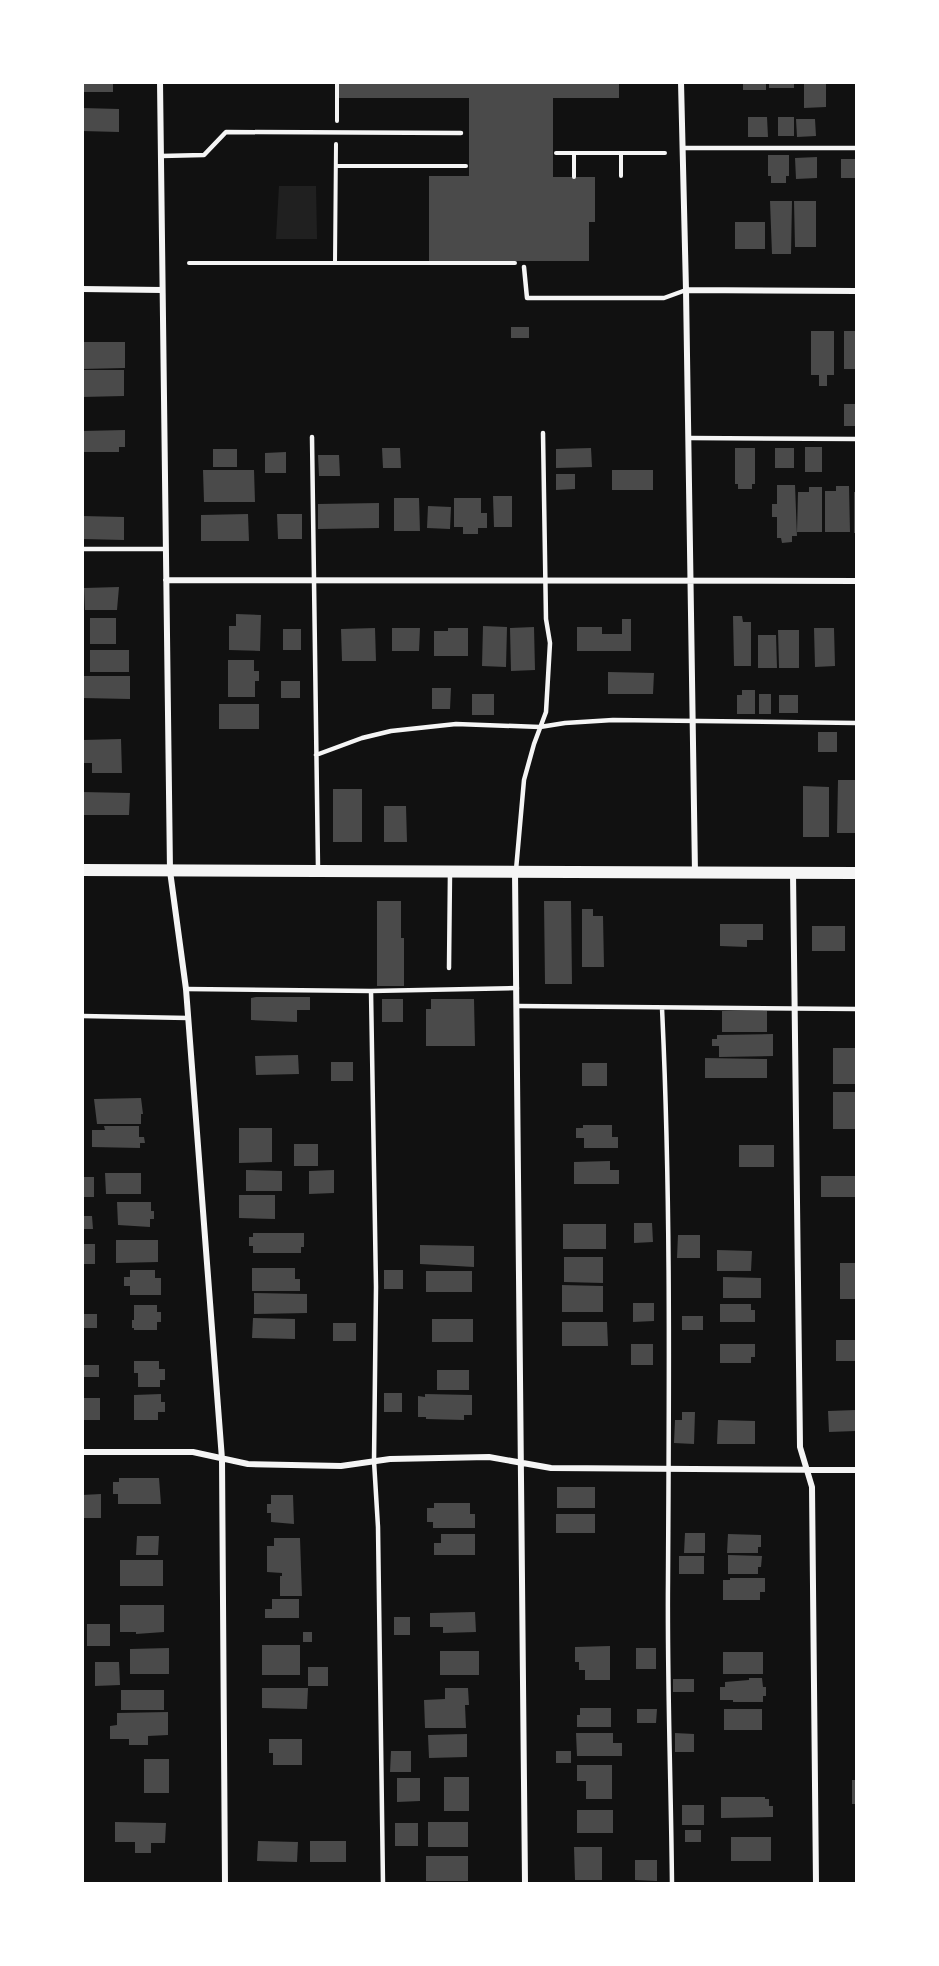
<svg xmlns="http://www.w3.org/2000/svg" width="939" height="1966" viewBox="0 0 939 1966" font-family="'Playfair Display',serif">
	<rect width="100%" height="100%" fill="#111"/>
	<path fill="#202020" d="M279,186H316L317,239H276Z"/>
	<path fill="#4a4a4a" d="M82,82H113V92H82Z
		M339,82H619V98H553V177H595V222H589V261H429V176H469V98H339Z
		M743,82H766V90H743Z
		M769,82H794V88H769Z
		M804,82H826V107L804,108Z
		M82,108L119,109V132L82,131Z
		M748,117H767L768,137H748Z
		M778,117H794V136H778Z
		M796,119H815L816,136L797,137Z
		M768,155H789V176H786V183H771V176H768Z
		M817,157V178L796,179L795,158Z
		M841,159H856V178H841Z
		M770,201H792L791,254H772Z
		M794,201H816V247H795Z
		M735,222H765V249H735Z
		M511,327H529V338H511Z
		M811,331H834V375H827V386H819V375H811Z
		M844,331H856V369H844Z
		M82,342H125V368L82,369Z
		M82,370H124V396L82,397Z
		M844,404H856V426H844Z
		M125,430V447H119V452H82V431Z
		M805,447H822V472H805Z
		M382,448H400L401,468H383Z
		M591,448L592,467L556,468V449Z
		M735,448H755V484H752V489H738V484H735Z
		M775,448H794V468H775Z
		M213,449H237V467H213Z
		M286,452V473H265V453Z
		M318,455H339L340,476H319Z
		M203,470H254L255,502H204Z
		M612,470H653V490H612Z
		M556,474H575V489L556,490Z
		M777,485H795L797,536H792V542L782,543L781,538H777V517H772V504H777Z
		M836,486H849L850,532H825V491H836Z
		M809,487H822V532H797L798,492H809Z
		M854,492H856V533H854Z
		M493,496H512V527H494Z
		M394,498H419L420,531H394Z
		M454,498H481V513H487V528H478V534H463V527H454Z
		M379,503V528L318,529V504Z
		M428,506L451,507L450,529L427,528Z
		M248,514L249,541H201V515Z
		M277,514H302V539H278Z
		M82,516L124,517V540L82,539Z
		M119,587L117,610H85L84,588Z
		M236,614L261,615L260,651L229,650V626H236Z
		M733,616H742L743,622H751V666H734Z
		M90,618H116V644H90Z
		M622,619H631V651H577V627H602V634H622Z
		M483,626L507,627L506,667L482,666Z
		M534,627L535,670L511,671L510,628Z
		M375,628L376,661H342L341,629Z
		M392,628H420L419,651H392Z
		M448,628H468V656H434V631H448Z
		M814,628H834L835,666L815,667Z
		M283,629H301V650H283Z
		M778,630H799V668H779Z
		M758,635H776L777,668H758Z
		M90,650H129V672H90Z
		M228,660H254V671H259V681H255V697H228Z
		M608,672L654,673L653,694H608Z
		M84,676H130V699L82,698Z
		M281,681H300V698H281Z
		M432,688H451L450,709H432Z
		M742,690H755V714H737V695H742Z
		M472,694H494V715H472Z
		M759,694H771V714H759Z
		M779,695H798V713H779Z
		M219,704H259V729H219Z
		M818,732H837V752H818Z
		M121,739L122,773H92V763H82V740Z
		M838,780H856V833H837Z
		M803,786L829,787V837H803Z
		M333,789H362V842H333Z
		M82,792L130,793L129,815H82Z
		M384,806H406L407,842H384Z
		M377,901H401V938H404V986H377Z
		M544,901H571L572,984H545Z
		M582,909H593V916H603L604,967H582Z
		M720,924H763V940H747V947L720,946Z
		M812,926H845V951H812Z
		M256,997H310V1010H297V1022L251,1020V998Z
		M382,999H403V1022H382Z
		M431,999H474L475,1046H426V1009H431Z
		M722,1011H767V1032H722Z
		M773,1034V1056L719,1057V1046H712V1039H717V1035Z
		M833,1048H856V1084H833Z
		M298,1055L299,1074L256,1075L255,1056Z
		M705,1058L767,1059V1078H705Z
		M331,1062H353V1081H331Z
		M582,1063H607V1086H582Z
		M833,1092H856V1129H833Z
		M141,1098L143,1114H141V1124H97L94,1099Z
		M583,1125H612V1137H618V1148H584V1138H576V1128H583Z
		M104,1126H139V1137H144L145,1143H140V1148L92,1147V1130H105Z
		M239,1128H272V1162L239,1163Z
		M294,1144H318V1166H294Z
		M739,1145H774V1167H739Z
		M610,1161V1170H619V1184H574V1162Z
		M246,1170L282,1171V1191H246Z
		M334,1170V1193L309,1194V1171Z
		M105,1173H141V1194H106Z
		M821,1176H856V1197H821Z
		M82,1177H94V1197H82Z
		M239,1195H275V1219L239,1218Z
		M117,1202H151V1211H154V1219H150V1227L118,1225Z
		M82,1216H92L93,1229H82Z
		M634,1223H652L653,1242L634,1243Z
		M563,1224H606V1249H563Z
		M253,1233H304V1247H301V1253H253V1246H249V1237H253Z
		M678,1235H700V1258H677Z
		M116,1240H158V1262L116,1263Z
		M82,1244H95V1264H82Z
		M420,1245L474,1246V1267L420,1264Z
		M717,1250L752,1251L751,1271H717Z
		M564,1257H603V1283L564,1282Z
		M840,1263H856V1299H840Z
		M252,1268H295V1279H300V1291H252Z
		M130,1270H155V1278H161V1295H130V1286H124V1277H130Z
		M384,1270H403V1289H384Z
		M426,1271H472V1292H426Z
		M723,1277L761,1278V1298H723Z
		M562,1285L603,1286V1312H562Z
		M254,1293L307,1294V1313L254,1314Z
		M633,1303H654V1321L633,1322Z
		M720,1304H751V1310H755V1322H720Z
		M134,1305H157V1312H161V1322H157V1330H134V1328H132V1320H134Z
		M82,1314H97V1328H82Z
		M682,1316H703V1330H682Z
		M253,1318L295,1319V1339L252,1338Z
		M432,1319H473V1342H432Z
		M562,1322H607L608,1346H562Z
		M333,1323H356V1341H333Z
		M836,1340H856V1361H836Z
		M631,1344H653V1365H631Z
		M720,1344H755V1357H751V1363H720Z
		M134,1361H159V1369H165V1380H160V1387H138V1373H134Z
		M82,1365H99V1377H82Z
		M437,1370H469V1390H437Z
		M384,1393H402V1412H384Z
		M161,1394V1402H165V1412H158V1420H134V1395Z
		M425,1394L472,1395V1415H464V1420L426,1419V1417H418V1396L425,1397Z
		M82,1398H100V1420H82Z
		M856,1410V1431L829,1432L828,1411Z
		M682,1412H695L694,1444L674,1443L675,1420H682Z
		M718,1420L755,1421V1444H717Z
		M119,1478H159L161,1504H118V1494H113V1482H119Z
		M557,1487H595V1508H557Z
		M101,1494V1518H82V1495Z
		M271,1495H293L294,1524L271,1522V1513H267V1504H271Z
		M434,1503H470V1514H475V1528H433V1522H427V1508H434Z
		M556,1514H595V1533H556Z
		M685,1533H705V1553H684Z
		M441,1534H475V1555H434V1543H441Z
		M728,1534L761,1535V1547H758V1553H727Z
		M137,1536H159L158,1555H136Z
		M274,1538H300L302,1596H280V1576H282V1573L267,1572V1546H274Z
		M728,1555L762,1556L761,1567H758V1574H728Z
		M679,1556H704V1574H679Z
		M120,1560H163V1586H120Z
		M730,1578H765V1592H760V1600H723V1580H730Z
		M272,1599H299V1618H265V1609H272Z
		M120,1605H164V1632L136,1634V1632H120Z
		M475,1612L476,1632L443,1633V1627H430V1613Z
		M394,1617H410V1635H394Z
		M87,1624H110V1646H87Z
		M303,1632H312V1642H303Z
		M262,1645H300V1675H262Z
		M610,1646V1680H585V1670H579V1662H575V1647Z
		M169,1648V1674H130V1649Z
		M636,1648H656V1669H636Z
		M440,1651H479V1675H440Z
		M723,1652H763V1674H723Z
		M95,1662H119L120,1685L95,1686Z
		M308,1667H328V1686H308Z
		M749,1678H762L763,1687H766V1696H763V1702H733V1700H720V1687H725V1682L749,1680Z
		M673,1679H694V1692H673Z
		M262,1688H308L307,1709L262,1708Z
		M445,1688H468L469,1705H465L466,1728H425L424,1700L445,1699Z
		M121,1690H164V1710H121Z
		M580,1708H611V1727H577V1715H580Z
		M637,1709H657L656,1723H637Z
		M724,1709H762V1730H724Z
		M168,1712V1735L148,1736V1745H129V1739H110V1726L117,1725V1713Z
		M576,1733H613V1743H622V1756H577Z
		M675,1733L694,1734V1752H675Z
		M467,1734V1757L429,1758L428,1735Z
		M269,1739H302V1765H273V1753H269Z
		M391,1751H411V1772H390Z
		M556,1751H571V1763H556Z
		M144,1759H169V1793H144Z
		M577,1765H612V1799H586V1781H577Z
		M444,1777H469V1811H444Z
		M397,1778H420V1801L397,1802Z
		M852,1780H856V1804H852Z
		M721,1797H765V1799H769V1806H773V1817L721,1818Z
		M682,1805H704V1825H682Z
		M577,1810H613V1833H577Z
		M115,1822L166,1823L165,1843H151V1853H135V1842H115Z
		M428,1822H468V1847H428Z
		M395,1823H418V1846H395Z
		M685,1830H701V1842H685Z
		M731,1837H771V1861H731Z
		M258,1841L298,1842L297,1862L257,1861Z
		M310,1841H346V1862H310Z
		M574,1847H602V1880H575Z
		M426,1856H468V1881H426Z
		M635,1860H657V1881L635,1880Z"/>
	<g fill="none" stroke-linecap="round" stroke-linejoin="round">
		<path stroke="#f5f5f5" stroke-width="4" d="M337,121V82
			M556,153H665
			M574,153V177
			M621,153V176
			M336,166H466
			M189,263H515
			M335,263L336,144"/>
		<path stroke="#f5f5f5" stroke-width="4.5" d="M683,148H856
			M161,156L204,155L226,132L461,133
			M524,267L527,298H664L686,290
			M312,437L318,868
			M689,438L856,439
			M82,549H166
			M316,755L362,738L391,731L456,724L540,727L565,723L613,720L856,723
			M516,870L524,780L534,744L546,712L550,643L546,619L543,433
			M449,968L450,872
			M186,989L371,991L517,988
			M371,991L376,1287L374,1461L378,1527L383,1884
			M518,1006L856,1009
			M662,1008C671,1199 669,1389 668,1580C667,1681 671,1782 672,1884
			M82,1016L188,1018"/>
		<path stroke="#f5f5f5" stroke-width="6" d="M160,82L170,871L186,989L222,1459L225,1884
			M681,82L686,290L695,873
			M82,289L162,290
			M686,290L856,291
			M166,580L856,581
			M515,872L525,1884
			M793,873L800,1447L812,1487L816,1884
			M82,1452H193L248,1464L341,1466L390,1459L489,1457L551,1468L856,1470"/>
		<path stroke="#f5f5f5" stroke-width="12" d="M82,870L856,873"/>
	</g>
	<rect width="939" height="1966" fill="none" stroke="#ffffff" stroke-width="168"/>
</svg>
